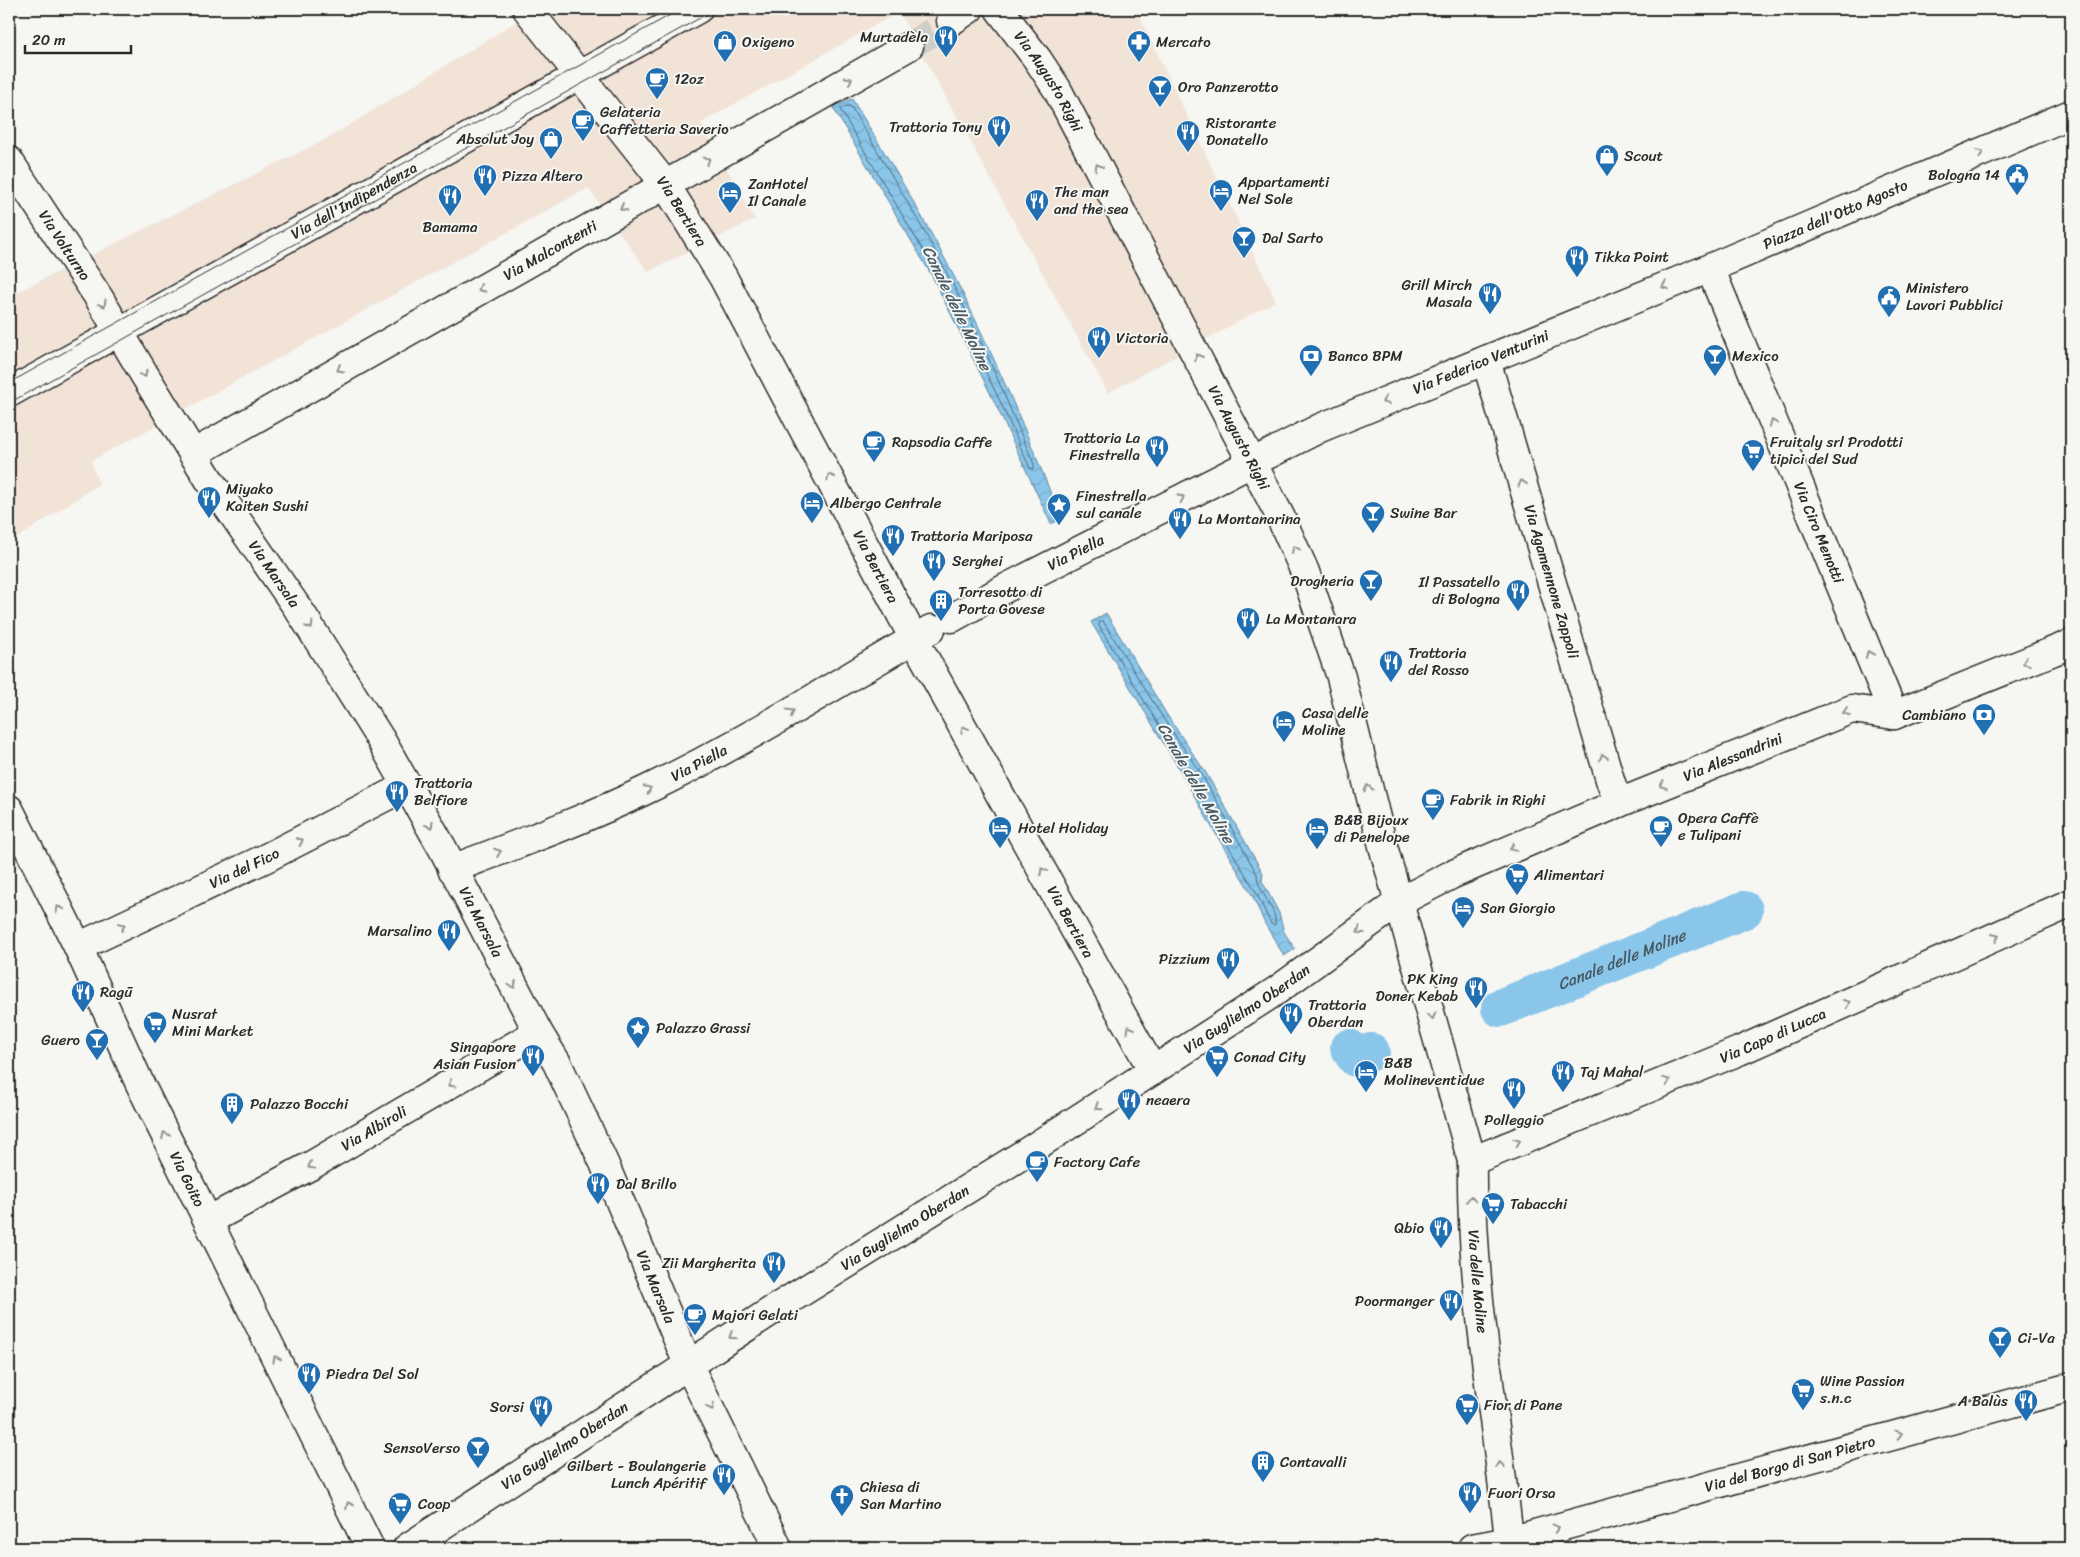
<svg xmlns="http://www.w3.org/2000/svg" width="2080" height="1557" viewBox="0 0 2080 1557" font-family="Sriracha,sans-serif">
	<defs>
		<pattern id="water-waves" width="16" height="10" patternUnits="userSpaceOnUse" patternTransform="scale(1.25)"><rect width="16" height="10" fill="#8ac6ea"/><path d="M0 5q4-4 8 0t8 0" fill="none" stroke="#77aac9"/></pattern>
	</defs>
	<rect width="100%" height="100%" fill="#f6f6f2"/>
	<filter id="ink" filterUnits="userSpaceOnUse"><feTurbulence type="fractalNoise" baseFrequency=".02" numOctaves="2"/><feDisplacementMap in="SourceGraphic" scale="10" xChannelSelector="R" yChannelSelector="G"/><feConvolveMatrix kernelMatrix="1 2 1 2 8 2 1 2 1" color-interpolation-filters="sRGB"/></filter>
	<g filter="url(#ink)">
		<path fill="#f2e3d7" d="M537,9H1136L1276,301L1108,393L899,12L701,123L755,219L648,272L588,188L91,461L99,484L13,541L9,539V299L17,292L330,137Z"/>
		<path fill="url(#water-waves)" stroke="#64889e" d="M852,99C896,171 940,244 976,321C1007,386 1035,452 1061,519L1051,524L994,401L932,276L832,106Z
			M1106,613L1167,715L1206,773L1263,873L1262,881L1279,913L1284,932L1295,949L1284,956L1265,924L1252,895L1210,824L1182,774L1091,622Z"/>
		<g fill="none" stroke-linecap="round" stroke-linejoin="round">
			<path stroke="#516977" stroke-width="1" d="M848,106L851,107C893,177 936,248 971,321C994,368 1013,416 1034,464V469L1030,468L999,399L937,274L841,111V108Z
				M1103,621L1163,718L1202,775L1257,874C1257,892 1278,909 1275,925L1271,924L1256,892L1214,822L1187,772L1099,626V623Z"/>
			<g stroke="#8ac6ea" stroke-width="38">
				<path id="s1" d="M1500,1008L1744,910"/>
				<path d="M1349,1048L1356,1058L1371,1052"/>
			</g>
			<path stroke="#cdcdca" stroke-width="28" stroke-dasharray="28 14" stroke-linecap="butt" d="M909,46L951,21"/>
			<g stroke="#2b2b2b" stroke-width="31">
				<g id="street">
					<path id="s2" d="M527,9L665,184L723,277L914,639L1153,1071"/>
					<path id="s3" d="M999,9L1038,60L1057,89L1281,518L1305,572L1341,677L1383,846L1472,1161C1470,1291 1497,1419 1510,1548"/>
					<path d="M951,21L969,9"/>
					<path id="s4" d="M9,161L99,298L144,374L210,481L303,616L381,740L443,849L538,1032L557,1063L604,1163L688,1364L778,1548"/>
					<path id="s5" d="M1710,268L1894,715"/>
					<path id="s6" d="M1486,360L1611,783L1619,803"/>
					<path id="s7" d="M9,393L698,9"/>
					<path id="s8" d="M193,454L909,46"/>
					<path id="s9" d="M952,618L1004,589L1320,428L1710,268L2071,114"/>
					<path id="s10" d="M9,809L78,947L140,1084L370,1548"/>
					<path id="s11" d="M452,869C518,844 584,820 648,789C746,742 837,683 931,629"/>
					<path id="s12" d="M78,947L268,857L408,785"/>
					<path id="s13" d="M1472,1161L1739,1051L2071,903"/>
					<path id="s14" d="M208,1221L312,1165L538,1032"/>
					<path id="s15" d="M407,1548L776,1308L1030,1150L1276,991L1399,902L1451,875L1619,803L1852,709L1894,715L2071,644"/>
					<path id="s16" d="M1472,1548L1509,1541L2071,1387"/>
				</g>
			</g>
			<use href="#street" stroke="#f6f6f2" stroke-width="28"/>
			<path stroke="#2b2b2b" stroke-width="1" d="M9,383L681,9
				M9,403L716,9"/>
		</g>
		<defs><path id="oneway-chevron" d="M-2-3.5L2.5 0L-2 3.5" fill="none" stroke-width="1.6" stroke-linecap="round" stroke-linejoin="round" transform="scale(1.25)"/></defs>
		<g stroke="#90908e">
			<use href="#oneway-chevron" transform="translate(849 80) rotate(-29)"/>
			<use href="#oneway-chevron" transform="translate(1980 153) rotate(-23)"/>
			<use href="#oneway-chevron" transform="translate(707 160) rotate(-30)"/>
			<use href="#oneway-chevron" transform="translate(1098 167) rotate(-118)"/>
			<use href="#oneway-chevron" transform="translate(623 208) rotate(150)"/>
			<use href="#oneway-chevron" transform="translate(1665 286) rotate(158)"/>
			<use href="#oneway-chevron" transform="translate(481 289) rotate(150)"/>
			<use href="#oneway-chevron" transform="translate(103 304) rotate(59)"/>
			<use href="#oneway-chevron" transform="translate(1198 357) rotate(-118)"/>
			<use href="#oneway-chevron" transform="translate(340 369) rotate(150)"/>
			<use href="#oneway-chevron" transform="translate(144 374) rotate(60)"/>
			<use href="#oneway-chevron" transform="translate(1385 401) rotate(158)"/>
			<use href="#oneway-chevron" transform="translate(1773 423) rotate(-112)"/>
			<use href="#oneway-chevron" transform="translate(830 477) rotate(-118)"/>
			<use href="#oneway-chevron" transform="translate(1522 483) rotate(-107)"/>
			<use href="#oneway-chevron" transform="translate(1181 498) rotate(-27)"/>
			<use href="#oneway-chevron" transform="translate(1295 549) rotate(-113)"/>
			<use href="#oneway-chevron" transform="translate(310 626) rotate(58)"/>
			<use href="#oneway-chevron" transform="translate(1869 654) rotate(-112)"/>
			<use href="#oneway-chevron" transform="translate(2026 662) rotate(158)"/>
			<use href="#oneway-chevron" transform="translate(791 712) rotate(-30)"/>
			<use href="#oneway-chevron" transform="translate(1846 712) rotate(162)"/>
			<use href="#oneway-chevron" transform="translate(964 729) rotate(-119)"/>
			<use href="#oneway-chevron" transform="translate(1603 757) rotate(-107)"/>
			<use href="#oneway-chevron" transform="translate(1663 785) rotate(158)"/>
			<use href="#oneway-chevron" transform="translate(1368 788) rotate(-104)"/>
			<use href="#oneway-chevron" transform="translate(648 789) rotate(-26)"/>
			<use href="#oneway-chevron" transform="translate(430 825) rotate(61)"/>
			<use href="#oneway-chevron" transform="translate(300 841) rotate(-27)"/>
			<use href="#oneway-chevron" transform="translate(1513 848) rotate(157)"/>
			<use href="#oneway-chevron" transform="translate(498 852) rotate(-20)"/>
			<use href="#oneway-chevron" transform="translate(1043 871) rotate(-119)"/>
			<use href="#oneway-chevron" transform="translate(59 909) rotate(-117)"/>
			<use href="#oneway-chevron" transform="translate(122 926) rotate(-25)"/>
			<use href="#oneway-chevron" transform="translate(1360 931) rotate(144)"/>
			<use href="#oneway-chevron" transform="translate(1996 937) rotate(-24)"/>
			<use href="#oneway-chevron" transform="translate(513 985) rotate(62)"/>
			<use href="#oneway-chevron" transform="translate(1847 1003) rotate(-24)"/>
			<use href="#oneway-chevron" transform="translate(1432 1016) rotate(74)"/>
			<use href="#oneway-chevron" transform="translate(1130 1029) rotate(-119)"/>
			<use href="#oneway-chevron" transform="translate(1667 1081) rotate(-22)"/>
			<use href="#oneway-chevron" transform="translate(451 1084) rotate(150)"/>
			<use href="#oneway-chevron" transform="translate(1098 1107) rotate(147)"/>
			<use href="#oneway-chevron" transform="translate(165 1135) rotate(-116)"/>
			<use href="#oneway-chevron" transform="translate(1517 1142) rotate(-22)"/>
			<use href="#oneway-chevron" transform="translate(311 1166) rotate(151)"/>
			<use href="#oneway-chevron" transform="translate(1471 1199) rotate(-90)"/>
			<use href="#oneway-chevron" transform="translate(732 1336) rotate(147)"/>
			<use href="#oneway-chevron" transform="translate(276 1359) rotate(-116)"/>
			<use href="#oneway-chevron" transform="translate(711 1407) rotate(64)"/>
			<use href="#oneway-chevron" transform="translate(1899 1434) rotate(-15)"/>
			<use href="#oneway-chevron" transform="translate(1500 1465) rotate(-97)"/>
			<use href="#oneway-chevron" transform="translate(349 1505) rotate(-116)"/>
			<use href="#oneway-chevron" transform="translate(1556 1528) rotate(-15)"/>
		</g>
	</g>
	<defs>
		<g id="restaurant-pin" transform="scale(1.25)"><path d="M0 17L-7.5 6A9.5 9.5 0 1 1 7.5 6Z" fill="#1f6fb2" stroke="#f6f6f2"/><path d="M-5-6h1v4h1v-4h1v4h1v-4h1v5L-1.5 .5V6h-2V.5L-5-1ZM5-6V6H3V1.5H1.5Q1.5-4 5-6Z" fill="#fff"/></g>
		<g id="shop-pin" transform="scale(1.25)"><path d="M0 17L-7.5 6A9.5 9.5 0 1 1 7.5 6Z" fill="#1f6fb2" stroke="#f6f6f2"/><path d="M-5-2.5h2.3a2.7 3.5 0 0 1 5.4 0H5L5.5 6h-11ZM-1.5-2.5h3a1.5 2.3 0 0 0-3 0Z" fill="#fff"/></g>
		<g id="pharmacy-pin" transform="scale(1.25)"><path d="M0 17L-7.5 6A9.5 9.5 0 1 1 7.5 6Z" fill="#1f6fb2" stroke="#f6f6f2"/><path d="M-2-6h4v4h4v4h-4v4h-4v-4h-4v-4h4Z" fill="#fff"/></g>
		<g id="cafe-pin" transform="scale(1.25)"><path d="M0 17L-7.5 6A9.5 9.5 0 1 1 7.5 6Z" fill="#1f6fb2" stroke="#f6f6f2"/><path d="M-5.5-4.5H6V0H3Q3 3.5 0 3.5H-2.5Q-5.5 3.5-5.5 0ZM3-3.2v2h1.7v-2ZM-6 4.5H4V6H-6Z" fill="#fff"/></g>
		<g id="bar-pin" transform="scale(1.25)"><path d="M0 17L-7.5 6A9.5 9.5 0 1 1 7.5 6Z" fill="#1f6fb2" stroke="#f6f6f2"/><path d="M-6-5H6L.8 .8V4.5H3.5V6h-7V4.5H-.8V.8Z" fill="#fff"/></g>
		<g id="civic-pin" transform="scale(1.25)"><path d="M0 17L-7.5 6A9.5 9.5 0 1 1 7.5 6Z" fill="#1f6fb2" stroke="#f6f6f2"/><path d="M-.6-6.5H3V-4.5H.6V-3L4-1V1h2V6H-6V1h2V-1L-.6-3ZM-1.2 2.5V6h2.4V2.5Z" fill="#fff"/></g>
		<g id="hotel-pin" transform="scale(1.25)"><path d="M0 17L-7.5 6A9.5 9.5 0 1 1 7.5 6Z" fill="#1f6fb2" stroke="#f6f6f2"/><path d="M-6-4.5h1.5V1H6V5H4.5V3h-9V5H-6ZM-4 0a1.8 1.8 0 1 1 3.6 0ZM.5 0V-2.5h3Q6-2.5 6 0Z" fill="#fff"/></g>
		<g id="bank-pin" transform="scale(1.25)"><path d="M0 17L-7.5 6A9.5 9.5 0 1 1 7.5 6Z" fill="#1f6fb2" stroke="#f6f6f2"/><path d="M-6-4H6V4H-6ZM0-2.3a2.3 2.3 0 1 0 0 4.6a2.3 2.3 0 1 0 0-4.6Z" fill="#fff"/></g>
		<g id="supermarket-pin" transform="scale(1.25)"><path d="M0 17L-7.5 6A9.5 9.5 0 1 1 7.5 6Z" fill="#1f6fb2" stroke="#f6f6f2"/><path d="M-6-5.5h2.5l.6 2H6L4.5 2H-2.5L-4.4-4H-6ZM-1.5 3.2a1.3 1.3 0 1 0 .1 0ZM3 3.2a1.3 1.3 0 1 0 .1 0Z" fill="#fff"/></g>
		<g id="sight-pin" transform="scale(1.25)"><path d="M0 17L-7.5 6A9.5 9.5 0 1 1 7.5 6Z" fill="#1f6fb2" stroke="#f6f6f2"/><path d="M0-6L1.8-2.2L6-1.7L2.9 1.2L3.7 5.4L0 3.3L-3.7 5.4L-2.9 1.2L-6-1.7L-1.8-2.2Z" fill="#fff"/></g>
		<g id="building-pin" transform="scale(1.25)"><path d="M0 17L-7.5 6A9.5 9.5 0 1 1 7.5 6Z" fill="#1f6fb2" stroke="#f6f6f2"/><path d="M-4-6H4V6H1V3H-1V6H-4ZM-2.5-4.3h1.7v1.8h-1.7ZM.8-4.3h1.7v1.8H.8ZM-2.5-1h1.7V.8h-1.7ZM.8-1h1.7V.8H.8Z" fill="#fff"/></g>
		<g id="church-pin" transform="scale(1.25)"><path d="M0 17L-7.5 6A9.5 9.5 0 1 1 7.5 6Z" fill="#1f6fb2" stroke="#f6f6f2"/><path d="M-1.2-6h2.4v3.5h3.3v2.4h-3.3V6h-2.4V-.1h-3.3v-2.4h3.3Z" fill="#fff"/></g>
	</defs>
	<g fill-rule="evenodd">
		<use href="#restaurant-pin" x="946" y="37"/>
		<use href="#shop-pin" x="725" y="42"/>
		<use href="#pharmacy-pin" x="1139" y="42"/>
		<use href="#cafe-pin" x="657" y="79"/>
		<use href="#bar-pin" x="1160" y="87"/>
		<use href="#cafe-pin" x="583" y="121"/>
		<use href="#restaurant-pin" x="999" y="127"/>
		<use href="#restaurant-pin" x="1188" y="132"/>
		<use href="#shop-pin" x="551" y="139"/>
		<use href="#shop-pin" x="1607" y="156"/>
		<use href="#civic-pin" x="2017" y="175"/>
		<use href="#restaurant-pin" x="485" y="176"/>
		<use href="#hotel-pin" x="1221" y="191"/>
		<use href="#hotel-pin" x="730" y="193"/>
		<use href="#restaurant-pin" x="450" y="196"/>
		<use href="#restaurant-pin" x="1037" y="201"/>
		<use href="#bar-pin" x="1244" y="238"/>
		<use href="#restaurant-pin" x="1577" y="257"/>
		<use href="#restaurant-pin" x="1490" y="294"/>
		<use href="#civic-pin" x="1889" y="297"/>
		<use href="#restaurant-pin" x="1099" y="338"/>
		<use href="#bank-pin" x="1311" y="356"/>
		<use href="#bar-pin" x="1715" y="356"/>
		<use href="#cafe-pin" x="874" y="442"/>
		<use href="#restaurant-pin" x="1157" y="447"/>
		<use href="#supermarket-pin" x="1753" y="451"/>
		<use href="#restaurant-pin" x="209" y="498"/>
		<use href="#hotel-pin" x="812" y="503"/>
		<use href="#sight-pin" x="1059" y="505"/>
		<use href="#bar-pin" x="1373" y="513"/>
		<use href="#restaurant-pin" x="1180" y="519"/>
		<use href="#restaurant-pin" x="893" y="536"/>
		<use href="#restaurant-pin" x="934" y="561"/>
		<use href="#bar-pin" x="1371" y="581"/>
		<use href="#restaurant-pin" x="1518" y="591"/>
		<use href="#building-pin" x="941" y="601"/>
		<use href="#restaurant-pin" x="1248" y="619"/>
		<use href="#restaurant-pin" x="1391" y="662"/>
		<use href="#bank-pin" x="1984" y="715"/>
		<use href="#hotel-pin" x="1284" y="722"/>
		<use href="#restaurant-pin" x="397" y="792"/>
		<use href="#cafe-pin" x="1433" y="800"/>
		<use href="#cafe-pin" x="1661" y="827"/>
		<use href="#hotel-pin" x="1000" y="828"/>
		<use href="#hotel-pin" x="1317" y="829"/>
		<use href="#supermarket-pin" x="1517" y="875"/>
		<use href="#hotel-pin" x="1463" y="908"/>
		<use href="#restaurant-pin" x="449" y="931"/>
		<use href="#restaurant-pin" x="1228" y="959"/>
		<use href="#restaurant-pin" x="1476" y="988"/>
		<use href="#restaurant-pin" x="83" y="992"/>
		<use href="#restaurant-pin" x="1291" y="1014"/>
		<use href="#supermarket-pin" x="155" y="1023"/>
		<use href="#sight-pin" x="638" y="1028"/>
		<use href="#bar-pin" x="97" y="1040"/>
		<use href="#restaurant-pin" x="533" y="1056"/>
		<use href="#supermarket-pin" x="1217" y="1057"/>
		<use href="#hotel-pin" x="1366" y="1072"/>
		<use href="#restaurant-pin" x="1563" y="1072"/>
		<use href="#restaurant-pin" x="1514" y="1089"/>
		<use href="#restaurant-pin" x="1129" y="1100"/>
		<use href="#building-pin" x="232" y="1104"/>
		<use href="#cafe-pin" x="1037" y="1162"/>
		<use href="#restaurant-pin" x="598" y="1184"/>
		<use href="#supermarket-pin" x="1493" y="1204"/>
		<use href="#restaurant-pin" x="1441" y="1228"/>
		<use href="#restaurant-pin" x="774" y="1263"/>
		<use href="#restaurant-pin" x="1451" y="1301"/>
		<use href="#cafe-pin" x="695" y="1315"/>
		<use href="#bar-pin" x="2000" y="1338"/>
		<use href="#restaurant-pin" x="309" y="1374"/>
		<use href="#supermarket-pin" x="1803" y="1390"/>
		<use href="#restaurant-pin" x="2026" y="1401"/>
		<use href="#supermarket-pin" x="1467" y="1405"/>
		<use href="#restaurant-pin" x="541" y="1407"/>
		<use href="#bar-pin" x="478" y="1448"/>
		<use href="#building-pin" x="1263" y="1462"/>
		<use href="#restaurant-pin" x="724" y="1475"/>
		<use href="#restaurant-pin" x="1470" y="1493"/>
		<use href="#church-pin" x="842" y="1496"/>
		<use href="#supermarket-pin" x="400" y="1504"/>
	</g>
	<g text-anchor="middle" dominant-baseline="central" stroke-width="4" stroke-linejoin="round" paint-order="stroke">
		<g font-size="15" fill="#2b2b2b" stroke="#f6f6f2" text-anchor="start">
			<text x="928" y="37" text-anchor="end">Murtadèla</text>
			<text x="742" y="42">Oxigeno</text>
			<text x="1156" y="42">Mercato</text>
			<text x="674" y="79">12oz</text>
			<text x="1178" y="87">Oro Panzerotto</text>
			<text x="600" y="112">Gelateria<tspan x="600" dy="17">Caffetteria Saverio</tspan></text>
			<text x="1206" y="123">Ristorante<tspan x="1206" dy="17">Donatello</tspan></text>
			<text x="982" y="127" text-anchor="end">Trattoria Tony</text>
			<text x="534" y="139" text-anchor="end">Absolut Joy</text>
			<text x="1624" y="156">Scout</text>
			<text x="2000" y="175" text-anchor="end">Bologna 14</text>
			<text x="502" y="176">Pizza Altero</text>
			<text x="1238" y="182">Appartamenti<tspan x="1238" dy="17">Nel Sole</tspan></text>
			<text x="748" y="184">ZanHotel<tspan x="748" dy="17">Il Canale</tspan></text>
			<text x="1054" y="192">The man<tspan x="1054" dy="17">and the sea</tspan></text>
			<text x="450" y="227" text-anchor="middle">Bamama</text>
			<text x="1262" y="238">Dal Sarto</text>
			<text x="1594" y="257">Tikka Point</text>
			<text x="1472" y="285" text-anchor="end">Grill Mirch<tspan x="1472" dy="17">Masala</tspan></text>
			<text x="1906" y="288">Ministero<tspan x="1906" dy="17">Lavori Pubblici</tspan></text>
			<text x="1116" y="338">Victoria</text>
			<text x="1328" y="356">Banco BPM</text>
			<text x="1732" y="356">Mexico</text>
			<text x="1140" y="438" text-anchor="end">Trattoria La<tspan x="1140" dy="17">Finestrella</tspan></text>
			<text x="892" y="442">Rapsodia Caffe</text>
			<text x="1770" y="442">Fruitaly srl Prodotti<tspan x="1770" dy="17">tipici del Sud</tspan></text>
			<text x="226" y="489">Miyako<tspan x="226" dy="17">Kaiten Sushi</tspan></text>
			<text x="1076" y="496">Finestrella<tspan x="1076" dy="17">sul canale</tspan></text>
			<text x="830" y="503">Albergo Centrale</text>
			<text x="1390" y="513">Swine Bar</text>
			<text x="1198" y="519">La Montanarina</text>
			<text x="910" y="536">Trattoria Mariposa</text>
			<text x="952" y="561">Serghei</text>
			<text x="1354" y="581" text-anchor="end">Drogheria</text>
			<text x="1500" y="582" text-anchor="end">Il Passatello<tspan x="1500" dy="17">di Bologna</tspan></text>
			<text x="958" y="592">Torresotto di<tspan x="958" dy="17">Porta Govese</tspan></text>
			<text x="1266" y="619">La Montanara</text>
			<text x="1408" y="653">Trattoria<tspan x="1408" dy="17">del Rosso</tspan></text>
			<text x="1302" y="713">Casa delle<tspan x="1302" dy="17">Moline</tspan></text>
			<text x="1966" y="715" text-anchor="end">Cambiano</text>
			<text x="414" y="783">Trattoria<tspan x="414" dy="17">Belfiore</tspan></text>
			<text x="1450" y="800">Fabrik in Righi</text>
			<text x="1678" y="818">Opera Caffè<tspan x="1678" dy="17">e Tulipani</tspan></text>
			<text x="1334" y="820">B&amp;B Bijoux<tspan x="1334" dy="17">di Penelope</tspan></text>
			<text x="1018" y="828">Hotel Holiday</text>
			<text x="1534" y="875">Alimentari</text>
			<text x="1480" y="908">San Giorgio</text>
			<text x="432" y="931" text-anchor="end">Marsalino</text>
			<text x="1210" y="959" text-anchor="end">Pizzium</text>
			<text x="1458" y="979" text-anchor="end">PK King<tspan x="1458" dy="17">Doner Kebab</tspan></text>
			<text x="100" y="992">Ragū</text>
			<text x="1308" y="1005">Trattoria<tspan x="1308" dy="17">Oberdan</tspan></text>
			<text x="172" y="1014">Nusrat<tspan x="172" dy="17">Mini Market</tspan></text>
			<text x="656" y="1028">Palazzo Grassi</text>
			<text x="80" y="1040" text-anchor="end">Guero</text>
			<text x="516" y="1047" text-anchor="end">Singapore<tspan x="516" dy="17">Asian Fusion</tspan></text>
			<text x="1234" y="1057">Conad City</text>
			<text x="1384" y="1063">B&amp;B<tspan x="1384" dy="17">Molineventidue</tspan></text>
			<text x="1580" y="1072">Taj Mahal</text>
			<text x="1146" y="1100">neaera</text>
			<text x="250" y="1104">Palazzo Bocchi</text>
			<text x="1514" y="1120" text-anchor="middle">Polleggio</text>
			<text x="1054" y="1162">Factory Cafe</text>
			<text x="616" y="1184">Dal Brillo</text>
			<text x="1510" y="1204">Tabacchi</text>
			<text x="1424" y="1228" text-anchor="end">Qbio</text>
			<text x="756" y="1263" text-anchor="end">Zii Margherita</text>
			<text x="1434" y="1301" text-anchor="end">Poormanger</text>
			<text x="712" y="1315">Majori Gelati</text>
			<text x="2018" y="1338">Ci-Va</text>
			<text x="326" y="1374">Piedra Del Sol</text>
			<text x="1820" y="1381">Wine Passion<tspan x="1820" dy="17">s.n.c</tspan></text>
			<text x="2008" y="1401" text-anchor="end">A Balùs</text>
			<text x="1484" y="1405">Fior di Pane</text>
			<text x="524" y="1407" text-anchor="end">Sorsi</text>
			<text x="460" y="1448" text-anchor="end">SensoVerso</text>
			<text x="1280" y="1462">Contavalli</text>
			<text x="706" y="1466" text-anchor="end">Gilbert - Boulangerie<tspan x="706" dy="17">Lunch Apéritif</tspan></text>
			<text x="860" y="1487">Chiesa di<tspan x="860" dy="17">San Martino</tspan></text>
			<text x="1488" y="1493">Fuori Orsa</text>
			<text x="418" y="1504">Coop</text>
		</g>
		<g font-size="15" fill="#2b2b2b" stroke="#f6f6f2">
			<text stroke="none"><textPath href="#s3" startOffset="88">Via Augusto Righi</textPath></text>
			<text stroke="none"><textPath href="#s7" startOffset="395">Via dell'Indipendenza</textPath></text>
			<text stroke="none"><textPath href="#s2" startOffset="255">Via Bertiera</textPath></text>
			<text stroke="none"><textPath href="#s9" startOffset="972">Piazza dell'Otto Agosto</textPath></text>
			<text stroke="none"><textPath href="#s4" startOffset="101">Via Volturno</textPath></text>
			<text stroke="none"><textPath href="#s8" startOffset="411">Via Malcontenti</textPath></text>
			<text stroke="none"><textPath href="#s9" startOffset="588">Via Federico Venturini</textPath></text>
			<text stroke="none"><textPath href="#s3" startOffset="492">Via Augusto Righi</textPath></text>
			<text stroke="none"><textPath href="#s5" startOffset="286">Via Ciro Menotti</textPath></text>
			<text stroke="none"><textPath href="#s9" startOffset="140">Via Piella</textPath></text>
			<text stroke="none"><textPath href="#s2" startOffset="660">Via Bertiera</textPath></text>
			<text stroke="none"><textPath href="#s4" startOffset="491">Via Marsala</textPath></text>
			<text stroke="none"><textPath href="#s6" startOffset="231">Via Agamennone Zappoli</textPath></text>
			<text stroke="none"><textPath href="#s15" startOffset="1548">Via Alessandrini</textPath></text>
			<text stroke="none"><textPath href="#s11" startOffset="269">Via Piella</textPath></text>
			<text stroke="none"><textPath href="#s12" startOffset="184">Via del Fico</textPath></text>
			<text stroke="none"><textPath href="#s2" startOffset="1065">Via Bertiera</textPath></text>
			<text stroke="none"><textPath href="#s4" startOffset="896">Via Marsala</textPath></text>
			<text stroke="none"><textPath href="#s15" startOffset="998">Via Guglielmo Oberdan</textPath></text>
			<text stroke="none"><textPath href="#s13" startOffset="326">Via Capo di Lucca</textPath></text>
			<text stroke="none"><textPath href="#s14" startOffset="190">Via Albiroli</textPath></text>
			<text stroke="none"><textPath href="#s10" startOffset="411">Via Goito</textPath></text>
			<text stroke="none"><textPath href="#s15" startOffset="592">Via Guglielmo Oberdan</textPath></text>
			<text stroke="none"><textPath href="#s3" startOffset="1375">Via delle Moline</textPath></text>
			<text stroke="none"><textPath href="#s4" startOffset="1301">Via Marsala</textPath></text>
			<text stroke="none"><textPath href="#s15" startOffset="188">Via Guglielmo Oberdan</textPath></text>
			<text stroke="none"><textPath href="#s16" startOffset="329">Via del Borgo di San Pietro</textPath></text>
		</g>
		<g font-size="16" font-style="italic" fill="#485a64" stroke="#f6f6f2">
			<text transform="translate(957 308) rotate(64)">Canale delle Moline</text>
			<text transform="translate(1196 783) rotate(60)">Canale delle Moline</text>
			<text stroke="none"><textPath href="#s1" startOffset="131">Canale delle Moline</textPath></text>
		</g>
	</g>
	<rect width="2080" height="1557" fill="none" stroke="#f6f6f2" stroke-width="30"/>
	<rect x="15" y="15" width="2050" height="1527" fill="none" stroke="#2b2b2b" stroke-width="2" filter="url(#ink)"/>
	<path d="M25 45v8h106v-8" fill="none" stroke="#2b2b2b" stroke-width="2.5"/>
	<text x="32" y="45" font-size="15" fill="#2b2b2b" stroke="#f6f6f2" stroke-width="4" paint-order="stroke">20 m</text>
</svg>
